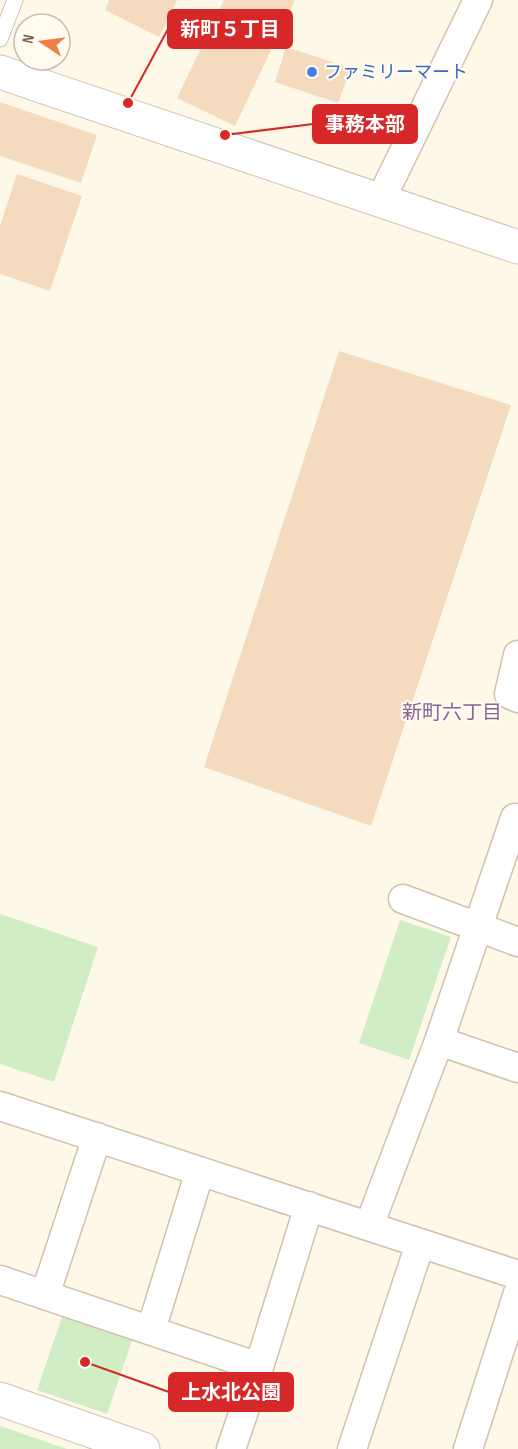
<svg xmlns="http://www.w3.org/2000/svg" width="518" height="1449" viewBox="0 0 518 1449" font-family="'Sofia Sans Condensed','Noto Sans JP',sans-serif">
	<rect width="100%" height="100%" fill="#fef8e9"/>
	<path fill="#d1edc5" d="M0,914L98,947L54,1082L0,1064Z
		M400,920L451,937L409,1060L359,1043Z
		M64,1311L134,1335L107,1414L37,1390Z
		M0,1426L67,1449H0Z"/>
	<path fill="#f5dbbe" d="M109,0H177L159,37L105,10Z
		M224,0H295L235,126L177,98Z
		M286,47L351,68L338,103L275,82Z
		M0,102L97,135L81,183L0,156Z
		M17,174L82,196L50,291L0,274V226Z
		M339,351L511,405L371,826L204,767Z"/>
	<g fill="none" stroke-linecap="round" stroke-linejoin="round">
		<g stroke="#d2c1ad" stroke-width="17">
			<path id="service" d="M0,39L15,0"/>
		</g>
		<g stroke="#d2c1ad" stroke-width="31">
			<path id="minor" d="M380,201L478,0
				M518,655L509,694L518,698
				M403,899L518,942
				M439,1041L518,1068
				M0,1106L518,1275
				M369,1226L439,1041L515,818L518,819
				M0,1280L259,1367
				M45,1295L97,1137
				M151,1330L200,1171
				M231,1449L259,1367L309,1206
				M352,1449L420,1244
				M468,1449L518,1293"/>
		</g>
		<g stroke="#d2c1ad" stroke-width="35">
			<path id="tertiary" d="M0,72L518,247
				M0,1399L143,1449"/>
		</g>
		<use href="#service" stroke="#fff" stroke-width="15"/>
		<use href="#minor" stroke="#fff" stroke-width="28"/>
		<use href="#tertiary" stroke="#fff" stroke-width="33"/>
	</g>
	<circle fill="#3f7fe0" stroke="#fffbf0" stroke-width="2" cx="312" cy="72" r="6"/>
	<g text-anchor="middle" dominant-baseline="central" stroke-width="4.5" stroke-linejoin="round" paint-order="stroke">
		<g font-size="18" fill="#366cbe" stroke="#fffbf0" text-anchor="start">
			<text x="324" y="72">ファミリーマート</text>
		</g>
		<g font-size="20" fill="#8b6296" stroke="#fffbf0">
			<text x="452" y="713">新町六丁目</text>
		</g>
	</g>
	<path fill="none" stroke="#d62828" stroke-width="2" d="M128 103L168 29M225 135L313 124M85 1362L169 1392"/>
	<g fill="#d62828" stroke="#fffbf0" stroke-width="2">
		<circle cx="128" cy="103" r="6"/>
		<circle cx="225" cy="135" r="6"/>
		<circle cx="85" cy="1362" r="6"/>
	</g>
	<g fill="#d62828" stroke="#d62828" stroke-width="2">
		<rect x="168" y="10" width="124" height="38" rx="6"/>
		<rect x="313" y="105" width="104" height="38" rx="6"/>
		<rect x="169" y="1373" width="124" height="38" rx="6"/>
	</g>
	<g font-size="20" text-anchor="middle" font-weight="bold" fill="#fff">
		<text x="230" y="36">新町５丁目</text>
		<text x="365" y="131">事務本部</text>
		<text x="231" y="1399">上水北公園</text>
	</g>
	<g transform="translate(42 42) rotate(283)"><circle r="28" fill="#fffbf0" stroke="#cabdae" stroke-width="1.5"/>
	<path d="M0-4.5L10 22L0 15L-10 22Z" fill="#ee8047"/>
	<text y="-9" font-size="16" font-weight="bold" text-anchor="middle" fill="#7b614a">N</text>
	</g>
</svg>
